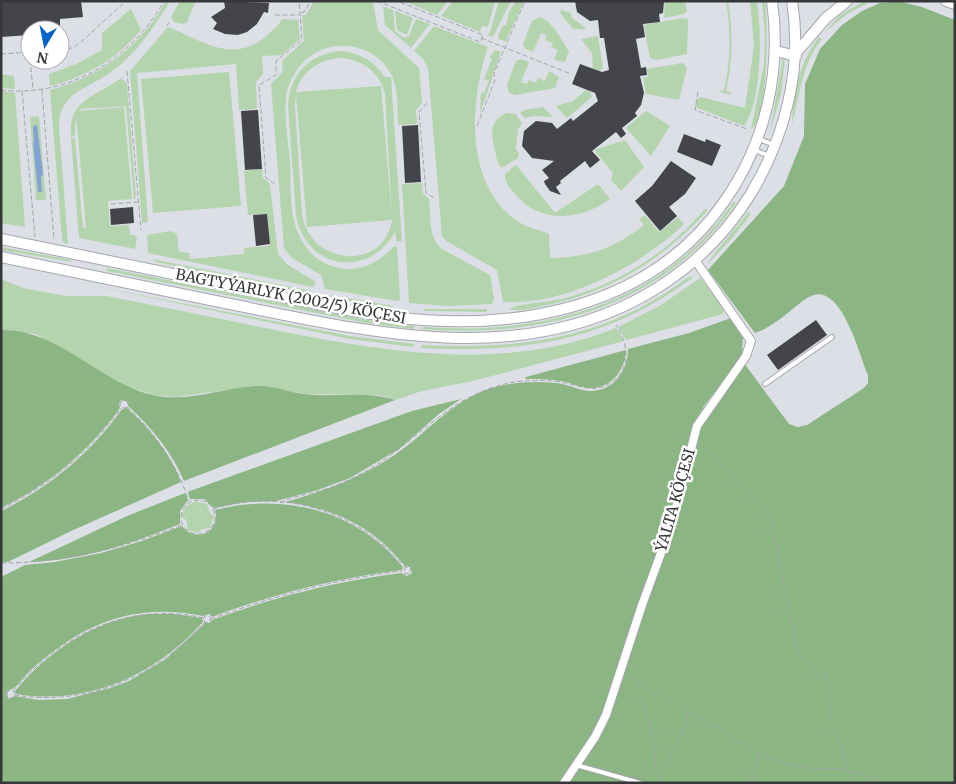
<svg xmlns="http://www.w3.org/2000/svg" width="956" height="784" viewBox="0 0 956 784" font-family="Merriweather,serif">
	<rect width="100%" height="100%" fill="#dce0e6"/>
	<path fill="#b3d4ac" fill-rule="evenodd" d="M166,1H170C154,28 136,54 111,72C98,82 79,88 69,99C61,108 59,117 59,128L68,244H65L62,240L50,90C100,77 140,47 166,1Z
		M180,1H196L187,22L183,24L174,22L171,17Z
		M314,1L373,2L378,30L419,68L422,103L416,110L417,124L398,125C397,110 399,90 392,76C372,36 315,36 294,75C289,83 286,91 286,100C284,120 288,141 290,161C291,183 289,212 298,233C304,247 314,259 329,265C353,275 376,266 393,247L397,246L400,300L398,301L325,289L321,275L292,258L284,248L271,84L282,73L283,60L304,41L302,15H306Z
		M404,1H448L437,15Z
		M453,1H495L488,27L482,26L480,32L441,16Z
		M499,1H511L493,37L487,35L490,32Z
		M516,1H524C519,15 511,27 506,42L499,39L498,36L502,26L506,25L509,12Z
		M665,1H685L687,11L684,14L664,18Z
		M726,1H728C733,31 733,61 726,91L731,93L730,95L718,91L724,90C731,61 731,31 726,1Z
		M750,1H757C762,31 762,102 744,126L695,107L698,98L700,97L745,108L754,46Z
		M762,1H765C768,25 769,115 751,130L764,64L765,36Z
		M864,1H872L847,14L825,32L840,15Z
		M383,6L393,10L395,31L404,38L409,36L416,19L430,24L411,48L385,25Z
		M131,9L141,30C117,59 86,77 50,86L49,74L76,64L102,50V33Z
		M561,10L571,13L572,18L587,29H573L560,13Z
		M395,11L413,18L407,35L397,30Z
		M540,17C552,21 563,41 569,52L565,62L554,60L558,50L551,47L553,43L545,40L547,35L541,33L533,52L525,49L523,44L532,21Z
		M682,18L688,19V23L687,54L656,60L650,58L644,25Z
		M282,19L298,20L300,39L282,55L262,56L263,74L256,82L257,109L239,110L236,64L137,73L148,222L142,223L130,71L167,28H171C203,42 235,64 266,36C271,31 279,26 282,19Z
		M434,26L488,47C470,100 464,180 514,219C525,227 537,229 549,234L550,258C586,258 616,248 644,225L639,219L645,215L659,232L678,217L684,224C641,266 564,306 503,302L497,270L446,241L442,236L428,68L423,59L414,51Z
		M598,36L603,68L599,71L593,69L592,53L581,39Z
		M819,37L822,39C802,64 800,94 792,124C793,94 800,61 819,37Z
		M495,50L501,52L480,114L481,92L484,93L489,81L484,79L492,59L489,58Z
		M341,51C360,53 374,61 385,77H391L402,241L397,242L395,232C368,280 305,269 296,215L288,106C289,75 310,53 341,51ZM341,58C363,60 378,71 385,93L392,219L381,86L296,92C302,71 319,59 341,58ZM296,94L307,227L392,220C384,272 310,266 302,214L295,106Z
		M783,57L785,58L781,94L770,132Z
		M521,59L529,62L521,82L527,84L529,80L536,83L538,78L545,81L549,71L559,77L555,88L516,95L509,93L507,85L516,61Z
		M683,63L687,68L679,100L646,94L643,78L648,77L647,69Z
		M229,72L241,206L153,213L141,79Z
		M1,74L14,76L15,89L1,88Z
		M121,78L127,84L136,198L134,199L126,106L81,109L76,113L79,111L124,107L132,199L108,201L110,226L129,225L130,235H135L137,238L135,249L79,238L71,139L75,138L83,228H86L76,114L75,136L71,137C68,98 95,98 121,78Z
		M586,90L590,91L592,97L567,118L556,106L573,101Z
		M1,91L15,93L25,227L1,223Z
		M543,107L553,117L534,116L525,118L520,113L525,110Z
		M646,111L670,126L651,156L626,128Z
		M507,113L516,114L522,123L518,129L516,149L519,153L518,158L502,168C497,163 496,156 495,150C491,134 489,120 507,113Z
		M39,116L46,200H36L30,117Z
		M625,140L644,167L621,191L611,180L613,173L594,150Z
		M516,165L555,213L598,184L610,199C581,221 539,224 515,194C510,188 504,182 505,174Z
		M262,169L263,178L270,184L278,254L288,265L316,282L313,287L148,253L147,235L171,231L177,234L179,252L189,253L190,259L244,254V248L270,246L267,214L248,215L244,171Z
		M422,183L423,194L429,199C431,214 428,239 442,249L490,275L494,299L492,304L449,306L409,303L402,184Z
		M734,201L736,203C664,307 543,339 422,329L423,327C542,336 663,305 734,201Z
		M705,209L708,210C663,260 609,293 543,306C534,308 518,312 509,309C520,303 553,302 569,297C622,282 669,251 705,209Z
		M748,212L751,214L733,237L708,264C709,258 742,222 748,212Z
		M1,247L71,260L72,262L1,250Z
		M152,259L312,291L308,293L156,262Z
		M107,268L367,320L414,326V329L367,323L107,271Z
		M695,276C608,341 527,353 421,348V345C519,350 607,339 687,278Z
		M700,278L724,307L723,314L626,340L618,327L661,305Z
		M1,279L23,288L66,296H107C162,307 216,318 270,329C384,352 505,373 616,328L624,341L473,381L422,391L395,400L379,395L306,394L255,386L176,397L154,395L120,384L36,334L1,330Z
		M79,283L350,336L414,344L413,347L350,339Z
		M329,295L394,306L390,308L332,298Z
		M424,309H487V312L424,311Z
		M196,501L207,504L210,513L214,516L210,528L202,529L198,533L188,530L186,520L181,516L186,506Z"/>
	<path fill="#8bb582" d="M901,2L922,7L955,20V783H568L597,740L700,425L744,363L789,424L798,427L807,425L864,388L868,383V375C859,354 840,276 807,298C791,309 774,327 755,333L708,270L784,186L804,136L805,84L820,49L842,25L862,11L880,3Z
		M731,318L743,336L742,356L704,406L693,426L671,513L628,636L609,699L593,736L560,783H1V577L25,565L55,562L101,553L142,541L182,526C196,544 221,532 215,510C285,492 358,511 403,567L402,570C337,578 273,594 212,617L209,614L203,616C135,602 83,623 32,669C26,674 20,683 14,688C10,690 8,689 6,694L9,699L15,696L39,700L67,699L110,688L129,681L166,659L205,623H209L212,620C274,597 337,581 402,573L407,576L412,573L410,567L405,566C374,527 334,508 285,502C325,491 361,478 396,454C432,429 453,398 499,386C518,382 537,381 556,383C567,384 578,390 589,391C613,392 628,371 628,349L689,333Z
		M1,330C59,329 98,382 153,395C187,403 222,388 255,386C271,385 288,392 304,394C335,398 365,390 395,400L184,481C172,452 151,427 128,406V402L121,400L119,404L120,408C89,451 49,485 1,508Z
		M626,350C626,369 611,389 590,388C580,388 570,382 560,381C548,379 537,379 525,379L526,377Z
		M461,399L439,414L399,449L350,478L318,490L276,501L245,502L214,508L204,499H190L188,492L190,491L412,411Z
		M127,408C150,429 170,453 181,482L69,532L8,562H1V511C50,487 91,453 122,409Z
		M185,493L188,500L180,511V524C133,543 81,561 29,562L127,516Z
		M148,614H175L202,618L203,622C156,675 87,706 16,694L15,691C48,651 96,619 148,614Z"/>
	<path fill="#84a1d6" d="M37,125L43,175L41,176L42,192H38L33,143L34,142L33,126Z"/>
	<path fill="#43454a" d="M1,1H81L83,17L60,19V30H30V35L1,37Z
		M224,1L269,3L268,13L264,12L257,24L247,32L238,35L225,34L213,29L217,23L211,17L225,8Z
		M575,1H664L663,13L659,14L660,22L643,24L645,37L636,39L641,68L646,67L647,75L640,76L644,93L641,105L635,113L637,116L622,128L626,134L621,138L616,132L592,151L600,160L590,168L585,161L560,181L561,183L556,187L561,195L550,191L545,184L544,181L549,178L542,170L554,161L532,158L522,146L524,131L536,121L552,123L557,129L571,118L573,121L598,101L595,93L572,84L580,64L602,72L609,70L604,38H600L598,20L590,21L577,12Z
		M258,110L262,169L245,170L241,111Z
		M418,125L421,182L405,183L402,126Z
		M684,134L705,142L706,139L721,145L712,166L677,152Z
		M671,161L696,178L685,194L669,207L677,216L660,231L635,201L652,186Z
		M133,207L134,223L111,225L110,209Z
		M267,214L270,244L256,246L253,215Z
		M816,320L827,335L778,370L767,355Z"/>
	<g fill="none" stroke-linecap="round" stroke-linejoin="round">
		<g stroke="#a4a7ac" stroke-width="6">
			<path id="service" d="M757,138L774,145
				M753,149L769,156
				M765,384L832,337
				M576,765L640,783"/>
		</g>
		<g stroke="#a4a7ac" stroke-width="10">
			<path id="minor" d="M564,783L595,737L606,715L642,605L672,523L697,426L746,356L751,341L695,260"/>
		</g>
		<g stroke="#a4a7ac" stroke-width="12">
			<path id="tertiary" d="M946,1L955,4
				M776,51L796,56
				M796,53L826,18L847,1
				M1,239C83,255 165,272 247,289C295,299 344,311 392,317C514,332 649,310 724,202C765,144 782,72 772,1
				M1,257C79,273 157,289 235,305C373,333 525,369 654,290C693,266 726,234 750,195C785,138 803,68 792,1"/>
		</g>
		<path stroke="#a2a5aa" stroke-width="1" stroke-dasharray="5 2.5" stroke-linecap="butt" d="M377,1L480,42L483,35L397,1
			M301,13L304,12L311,1
			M275,15H299
			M167,26L169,22
			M481,38L571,74
			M60,49L73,48L81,42L126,1
			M1,54L30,52
			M30,60L33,89
			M127,71L141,230
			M1,90C68,98 132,59 164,1
			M42,90L54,240
			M22,91L35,237
			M698,92L695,110L747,129
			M427,103L419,112L426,193L434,198
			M477,126L495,80L494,73L525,1
			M275,184L266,178L259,85L276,75V61L302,40L299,1
			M111,204L138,202
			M120 404a4 4 0 1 1 8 0a4 4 0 1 1-8 0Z
			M127,407C156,434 176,463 189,501
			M704,449L769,510L797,651L803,660L824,676L829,685L830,717L853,783
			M181 517a17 17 0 1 1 34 0a17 17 0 1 1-34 0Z
			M280,503C290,497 304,495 316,492C334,487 352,479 368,470C414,444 446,400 498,386C516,380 535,380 554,381C575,383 593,396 612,382C632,367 628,343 616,325
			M1,509C50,485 90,452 121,408
			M213,509C283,487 360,512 405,567L411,568L409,574L404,573L405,567
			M1,563C65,563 123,548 182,525
			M203.5 619a3.5 3.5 0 1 1 7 0a3.5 3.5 0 1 1-7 0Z
			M211,619C273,596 336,579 402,571
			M628,677L714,726L759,755L794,766L816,769L845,768L883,783
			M637,682L653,735L656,770L661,783
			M7 694a4 4 0 1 1 8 0a4 4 0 1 1-8 0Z
			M13,691C61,634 129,601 204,618
			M14,695C87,707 157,676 205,622
			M656,783L659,780L686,724L688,712
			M751,783L759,755"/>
		<use href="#service" stroke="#fff" stroke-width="4"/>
		<use href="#minor" stroke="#fff" stroke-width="8"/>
		<use href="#tertiary" stroke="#fff" stroke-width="10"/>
	</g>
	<g text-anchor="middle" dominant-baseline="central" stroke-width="5" stroke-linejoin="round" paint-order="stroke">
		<g font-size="15" fill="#363739" stroke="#fff">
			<text transform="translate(291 296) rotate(11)">BAGTYÝARLYK (2002/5) KÖÇESI</text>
			<text transform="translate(675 500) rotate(-74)">ÝALTA KÖÇESI</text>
		</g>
	</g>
	<rect width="956" height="784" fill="none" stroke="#363739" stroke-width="5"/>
	<g transform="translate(45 45) rotate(190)"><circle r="24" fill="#ffffff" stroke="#afafb0"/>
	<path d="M0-4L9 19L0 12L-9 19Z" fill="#0063cb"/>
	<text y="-8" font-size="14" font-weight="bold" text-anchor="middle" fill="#363739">N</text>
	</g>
</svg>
